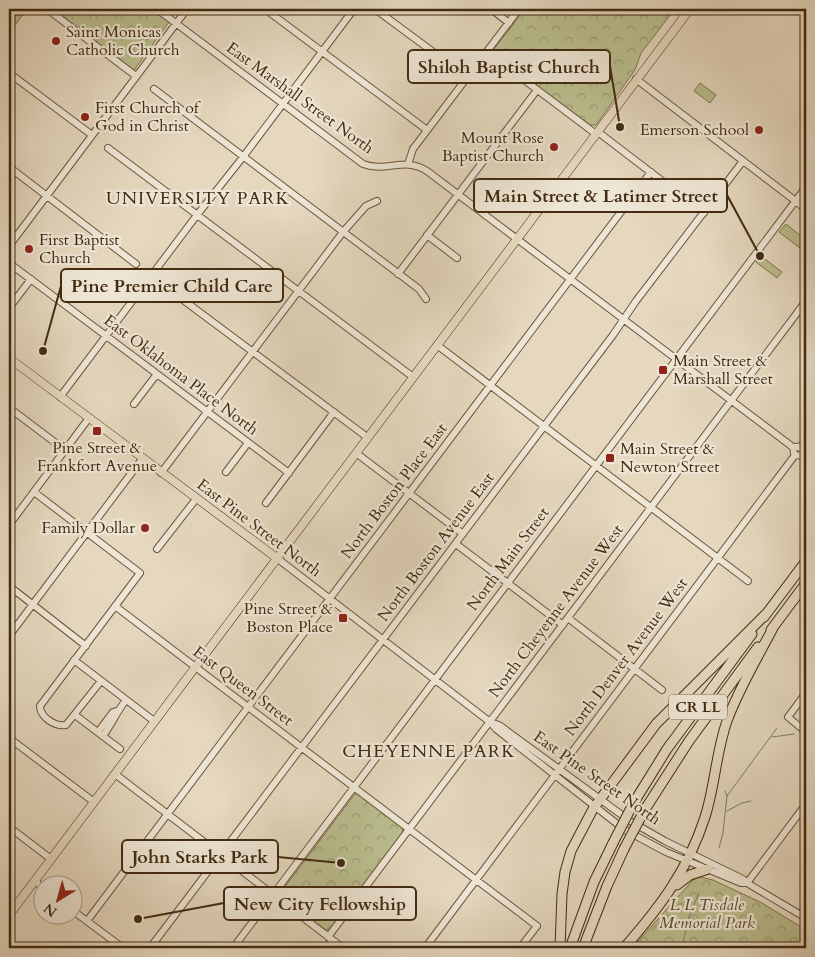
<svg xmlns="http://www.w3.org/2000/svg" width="815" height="957" viewBox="0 0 815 957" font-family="Cardo,serif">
	<defs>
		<pattern id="park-crowns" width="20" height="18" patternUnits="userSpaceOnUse" patternTransform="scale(1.25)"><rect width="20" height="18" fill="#babd8e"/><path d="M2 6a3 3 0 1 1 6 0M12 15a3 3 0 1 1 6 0" fill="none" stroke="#999a73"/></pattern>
	</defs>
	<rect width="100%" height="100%" fill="#e5d8bf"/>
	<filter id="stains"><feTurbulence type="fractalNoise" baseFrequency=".004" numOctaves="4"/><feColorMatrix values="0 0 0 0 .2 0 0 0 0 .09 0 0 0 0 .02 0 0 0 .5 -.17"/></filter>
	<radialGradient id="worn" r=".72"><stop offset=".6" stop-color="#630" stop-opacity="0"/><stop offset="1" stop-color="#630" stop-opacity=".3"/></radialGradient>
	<path fill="#babd8e" stroke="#7e744f" d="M700,83L716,95L710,103L694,91Z
		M786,224L806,240L800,248L779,232Z
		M761,256L782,272L777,278L756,262Z"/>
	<path fill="url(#park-crowns)" stroke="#7e744f" d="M9,9H27L9,33Z
		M53,9H151L169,22L135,69L132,70Z
		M525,9H675L641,53L635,70L596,125H590L493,53L494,49Z
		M355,794H358L402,827L403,833L330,929L326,930L281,897V892Z
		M700,877L713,880L762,903L806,930V948H632L693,880Z"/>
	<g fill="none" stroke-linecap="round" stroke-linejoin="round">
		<path stroke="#787e78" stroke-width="1" d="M772,737L794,734
			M725,791L727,796
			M727,811L742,803L751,801
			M719,848L723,833L727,796L777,728
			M682,948L688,919L699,893"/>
		<g stroke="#6b563c" stroke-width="8">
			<path id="minor" d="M47,9L136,76
				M157,9L363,164C387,173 404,156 427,171L794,448
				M265,9L427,130
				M375,9L467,77
				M491,9L509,23
				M487,52L596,134
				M9,73L92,135
				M636,79L806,209
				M154,89L419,289L426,299
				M598,132L704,213
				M108,148L413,377
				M408,164L413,149L519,9
				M9,167L136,264
				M427,235L457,258
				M9,246L187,9
				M9,263L289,473
				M398,274L537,90
				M151,276L367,437
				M9,308L31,279
				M437,345L748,581
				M60,397L197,215L243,157L354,9
				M134,404L157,374
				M9,415L12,410L65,450
				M793.5 451a4.5 4.5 0 1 1 9 0a4.5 4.5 0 1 1-9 0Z
				M800,448L806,440
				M356,453L463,534
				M226,472L248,443
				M161,473L343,232L366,206L377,201
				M34,492L140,573L40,706C40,717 55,727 66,725L101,681
				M266,503L334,412
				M9,525L89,418
				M456,544L563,625
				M157,549L196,499
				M278,559L490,722L499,725L630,821L665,841L743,879L747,883L806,918
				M9,586L86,646
				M115,606L537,926L520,948
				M568,618L662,690
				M9,636L142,459
				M74,660L154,721
				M806,693L788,717L806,732
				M75,715L120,749
				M491,723L496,729L625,830L666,852L741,883H747
				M98,732L113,712L118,711
				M103,736C112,724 117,711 126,700
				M9,738L94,802
				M115,774L343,948
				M9,827L51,859
				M35,881L42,887
				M747,883L806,804
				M9,901L16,906
				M72,910L123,948
				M87,921L651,172
				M328,937L806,301
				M150,948L613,335L636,301L743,161
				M233,948L806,187
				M326,948L332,940
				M425,948L795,455"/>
		</g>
		<g stroke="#422b10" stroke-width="9">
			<path id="major" d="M9,358L278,559
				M9,915L690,9"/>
		</g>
		<g stroke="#422b10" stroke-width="11">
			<path id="highway" d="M764,617L806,561
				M771,630L806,583
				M633,804L667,749L752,634
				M644,811L689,741L758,647
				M677,885L690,875L708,869
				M560,948L562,894L565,872L571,851L593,809L656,724L767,613
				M570,948L594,882L613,843
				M583,948L607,886L624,849
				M624,948C660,907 688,870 705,817C715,786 716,752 727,721C739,688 758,657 774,626"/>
		</g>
		<use href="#minor" stroke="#eee6d5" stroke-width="6"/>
		<use href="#major" stroke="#e5d8bf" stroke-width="8"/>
		<use href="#highway" stroke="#e5d8bf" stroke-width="9"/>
		<g stroke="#422b10" stroke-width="11" stroke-linecap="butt">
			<path id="highway-bridge" d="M613,843L633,804
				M624,849L644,811"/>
		</g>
		<use href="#highway-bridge" stroke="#e5d8bf" stroke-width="9"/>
	</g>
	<g fill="#8f2418" stroke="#eee6d5" stroke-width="2">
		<circle cx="56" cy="41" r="5"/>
		<circle cx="85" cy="117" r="5"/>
		<circle cx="759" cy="130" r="5"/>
		<circle cx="554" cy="147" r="5"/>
		<circle cx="29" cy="249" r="5"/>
		<rect x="658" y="365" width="10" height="10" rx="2.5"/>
		<rect x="92" y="426" width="10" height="10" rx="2.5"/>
		<rect x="605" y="453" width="10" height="10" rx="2.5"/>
		<circle cx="145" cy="528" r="5"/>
		<rect x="338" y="613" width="10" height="10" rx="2.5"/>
	</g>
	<g text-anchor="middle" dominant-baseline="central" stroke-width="4.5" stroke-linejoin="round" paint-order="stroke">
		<rect fill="#eee6d5" stroke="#76634b" stroke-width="1" x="669" y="694.5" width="58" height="25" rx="4"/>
		<g font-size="15" font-weight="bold" fill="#422b10">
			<text x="698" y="707">CR LL</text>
		</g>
		<g font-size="16" fill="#422b10" stroke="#eee6d5" text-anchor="start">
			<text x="66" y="32">Saint Monicas<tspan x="66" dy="18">Catholic Church</tspan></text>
			<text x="95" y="108">First Church of<tspan x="95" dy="18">God in Christ</tspan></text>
			<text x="749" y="130" text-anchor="end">Emerson School</text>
			<text x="544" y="138" text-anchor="end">Mount Rose<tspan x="544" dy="18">Baptist Church</tspan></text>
			<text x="39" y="240">First Baptist<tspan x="39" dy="18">Church</tspan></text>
			<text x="673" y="361">Main Street &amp;<tspan x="673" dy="18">Marshall Street</tspan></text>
			<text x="97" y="448" text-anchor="middle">Pine Street &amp;<tspan x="97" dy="18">Frankfort Avenue</tspan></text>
			<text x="620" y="449">Main Street &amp;<tspan x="620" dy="18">Newton Street</tspan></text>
			<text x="135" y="528" text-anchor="end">Family Dollar</text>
			<text x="333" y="609" text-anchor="end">Pine Street &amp;<tspan x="333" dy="18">Boston Place</tspan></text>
		</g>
		<g font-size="16" fill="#422b10" stroke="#eee6d5">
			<text transform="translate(300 98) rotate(36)">East Marshall Street North</text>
			<text transform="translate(181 375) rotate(37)">East Oklahoma Place North</text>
			<text transform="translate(394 491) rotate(-53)">North Boston Place East</text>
			<text transform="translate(259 528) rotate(37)">East Pine Street North</text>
			<text transform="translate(436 547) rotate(-53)">North Boston Avenue East</text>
			<text transform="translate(508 559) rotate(-53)">North Main Street</text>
			<text transform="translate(556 611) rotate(-53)">North Cheyenne Avenue West</text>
			<text transform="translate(626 657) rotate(-53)">North Denver Avenue West</text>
			<text transform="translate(243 686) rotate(37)">East Queen Street</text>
			<text transform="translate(597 778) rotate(35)">East Pine Street North</text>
		</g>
		<g font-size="16" font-style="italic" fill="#5a4829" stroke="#eee6d5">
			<text x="707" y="905">L L Tisdale<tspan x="707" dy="18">Memorial Park</tspan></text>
		</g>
		<g font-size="18" letter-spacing="1" fill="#422b10" stroke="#eee6d5">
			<text x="198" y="198">UNIVERSITY PARK</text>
			<text x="429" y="751">CHEYENNE PARK</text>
		</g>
	</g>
	<path fill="none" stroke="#422b10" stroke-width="2" d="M620 127L610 66M760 256L727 195M43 351L61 286M341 863L278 857M138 919L224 903"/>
	<g fill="#422b10" stroke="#eee6d5" stroke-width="2">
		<circle cx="620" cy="127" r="5"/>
		<circle cx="760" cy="256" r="5"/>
		<circle cx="43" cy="351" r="5"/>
		<circle cx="341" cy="863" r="5"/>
		<circle cx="138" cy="919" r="5"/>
	</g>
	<g fill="#eee6d5" stroke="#422b10" stroke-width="2">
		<rect x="408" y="50" width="202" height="33" rx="5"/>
		<rect x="474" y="179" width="253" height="33" rx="5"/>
		<rect x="61" y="269" width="222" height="33" rx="5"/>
		<rect x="122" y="840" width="156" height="33" rx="5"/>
		<rect x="224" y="887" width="192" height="33" rx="5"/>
	</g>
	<g font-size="18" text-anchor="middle" font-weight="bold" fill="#422b10">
		<text x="509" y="73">Shiloh Baptist Church</text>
		<text x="601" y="202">Main Street &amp; Latimer Street</text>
		<text x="172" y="292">Pine Premier Child Care</text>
		<text x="200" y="863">John Starks Park</text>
		<text x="320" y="910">New City Fellowship</text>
	</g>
	<rect width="815" height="957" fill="none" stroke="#e5d8bf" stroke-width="30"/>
	<rect x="10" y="10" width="795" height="937" fill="none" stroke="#422b10" stroke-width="2.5"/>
	<rect x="15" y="15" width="785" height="927" fill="none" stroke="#422b10"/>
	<g transform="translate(58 900) rotate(217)"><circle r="24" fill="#eee6d5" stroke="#a99b86"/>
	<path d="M0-4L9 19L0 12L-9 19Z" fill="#8f2418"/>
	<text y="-8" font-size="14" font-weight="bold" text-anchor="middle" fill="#422b10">N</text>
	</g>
	<rect width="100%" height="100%" filter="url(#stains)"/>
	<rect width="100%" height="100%" fill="url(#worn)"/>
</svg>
